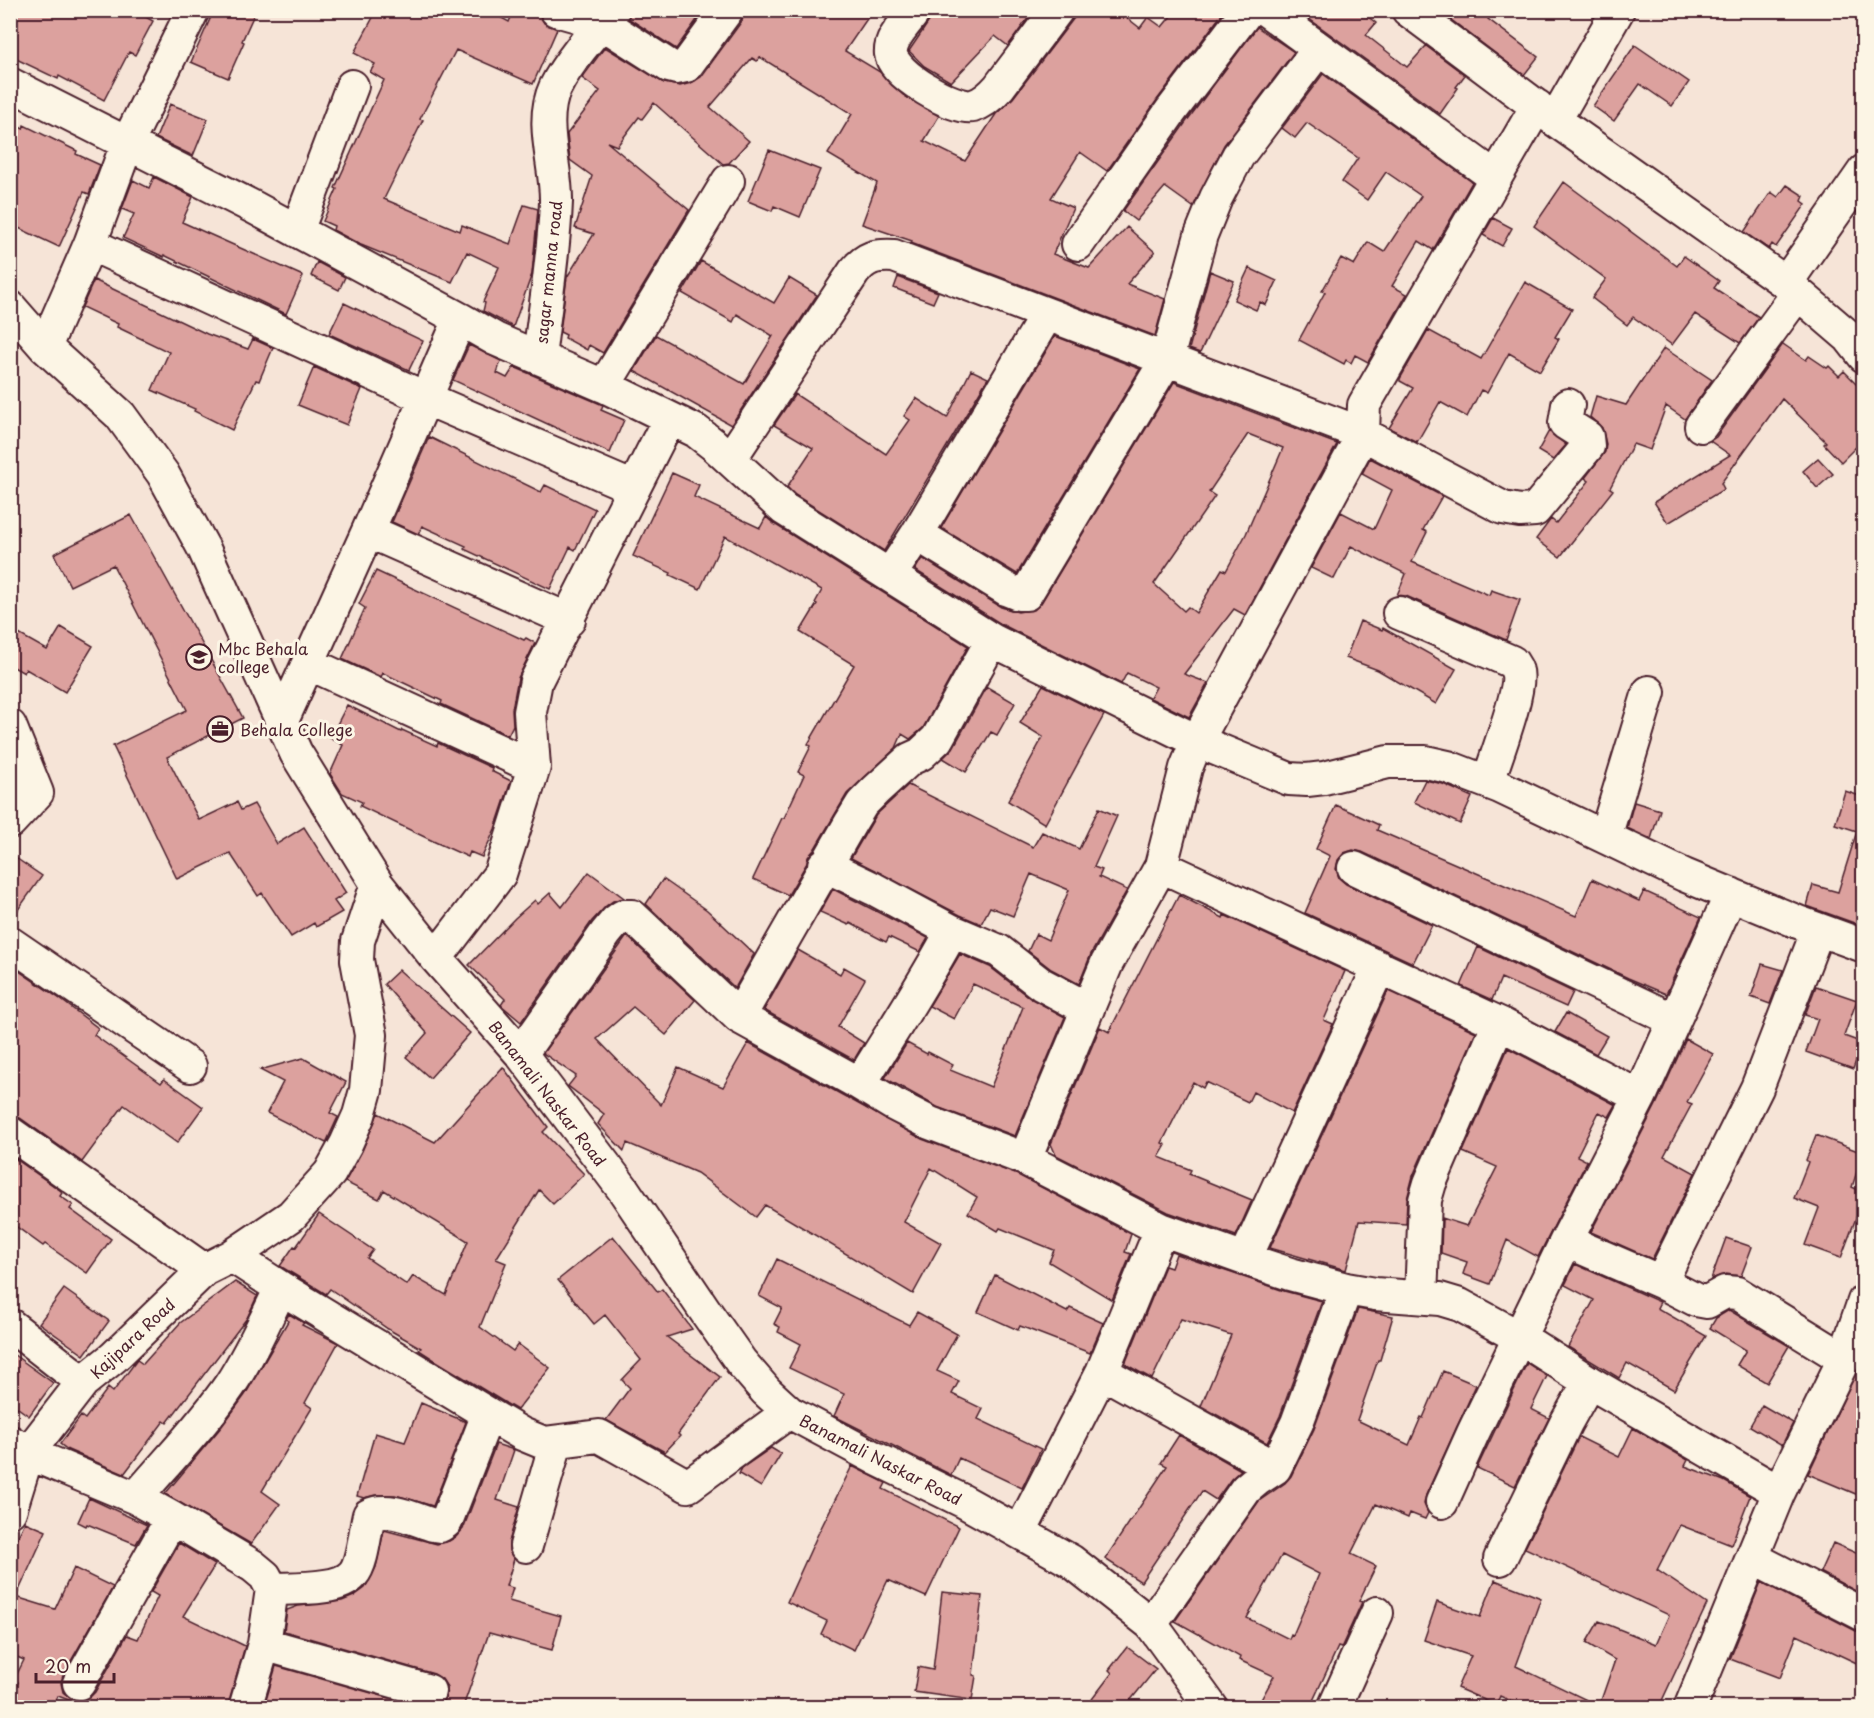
<svg xmlns="http://www.w3.org/2000/svg" width="1874" height="1718" viewBox="0 0 1874 1718" font-family="'Playpen Sans',sans-serif">
	<rect width="100%" height="100%" fill="#f6e4d7"/>
	<filter id="ink" filterUnits="userSpaceOnUse"><feTurbulence type="fractalNoise" baseFrequency=".0167" numOctaves="2"/><feDisplacementMap in="SourceGraphic" scale="12" xChannelSelector="R" yChannelSelector="G"/><feConvolveMatrix kernelMatrix="1 2 1 2 8 2 1 2 1" color-interpolation-filters="sRGB"/></filter>
	<g filter="url(#ink)">
		<path fill="#dca19e" stroke="#4a1f2b" stroke-width="1.5" fill-rule="evenodd" d="M10,10H133L153,21L135,55L129,52L104,100L59,76L58,79L10,56Z
			M214,10H256L242,41L244,42L228,78L191,62Z
			M377,10H487L509,22L514,10H539L544,23L557,29L533,84L456,50L420,119L423,120L384,199L460,231L462,225L510,244L524,205L538,209L532,274L513,327L483,311L485,303L483,302L499,267L467,252L452,282L361,245L333,230L334,226L323,221L337,189L335,188L384,80L370,72L375,64L354,53Z
			M631,10H704L676,49L628,18Z
			M745,10H873L845,51L880,72L903,95L939,116L924,141L965,161L996,114L1013,98L1080,10H1117L1140,28L1148,17L1162,27L1176,10H1225L1157,100L1107,171L1080,152L1051,198L1073,208L1053,254L1089,268L1127,227L1155,252L1127,284L1165,299L1155,336L911,243L912,241L862,224L877,183L828,154L852,114L760,57L757,61L752,58L710,107L749,141L729,163L723,164L654,103L642,119L639,117L617,146L607,142L689,210L603,353L589,345L587,350L565,338L566,335L560,332L567,277L594,234L575,228L592,176L570,160L567,134L600,91L582,78L605,47L664,83L680,86L691,83L701,77L742,21Z
			M933,10H1034L1008,46L995,36L951,82L924,66L909,51L930,20Z
			M1297,10H1360L1376,23L1366,35L1407,67L1426,46L1465,75L1456,87L1458,88L1440,114Z
			M1455,10H1493L1488,19L1538,57L1524,75L1450,19Z
			M1257,27L1294,52L1224,145L1193,207L1165,187L1136,221L1123,211L1186,122Z
			M1635,45L1689,82L1672,106L1640,84L1614,121L1593,106Z
			M1323,74L1472,182L1433,250L1419,241L1392,286L1407,294L1368,362L1355,355L1351,363L1346,360L1344,364L1299,340L1325,292L1322,291L1341,258L1354,265L1368,242L1384,252L1421,196L1386,172L1367,200L1342,182L1358,158L1307,123L1295,138L1282,128Z
			M170,104L208,119L193,156L156,138Z
			M10,122L23,129L24,125L77,151L76,154L100,165L89,194L84,192L59,247L10,224Z
			M769,150L820,170L800,217L774,206L772,211L748,201Z
			M154,177L193,197L182,222L303,276L286,314L164,255V257L123,238L134,214L122,209L133,180L149,188Z
			M1564,182L1677,266L1684,256L1719,281L1714,288L1759,317L1740,343L1695,314L1672,345L1633,317L1627,325L1592,298L1606,279L1534,226Z
			M1787,185L1804,196L1802,201L1806,204L1776,247L1772,244L1769,249L1744,232L1771,192L1778,197Z
			M1493,218L1512,228L1502,246L1483,235Z
			M701,261L774,303L789,278L817,295L731,425L634,371L656,335L744,384L773,336L737,314L733,322L682,293Z
			M317,262L345,277L339,290L311,276Z
			M1249,268L1277,281L1266,305L1260,302L1256,310L1234,300Z
			M1210,271L1234,281L1200,353L1189,349Z
			M898,277L938,292L933,303L894,288Z
			M94,280L207,334L248,349L253,339L273,348L259,381L256,380L232,430L194,411L195,409L152,390L169,352L117,327L118,324L82,307Z
			M1525,282L1572,309L1555,337L1559,339L1540,371L1509,353L1487,393L1481,390L1467,417L1440,402L1417,442L1389,428L1413,388L1400,381V379L1428,330L1481,359Z
			M344,303L423,341L409,370L329,334Z
			M1055,336L1140,369L1017,574L941,528Z
			M1783,344L1806,360L1809,356L1827,368L1829,366L1839,376L1844,371L1863,390V440L1841,462L1824,444L1826,442L1782,399L1721,483L1724,489L1668,523L1654,502L1730,455L1710,441L1716,437Z
			M469,345L501,361L497,373L507,378L514,367L596,402L603,405L601,410L624,420L610,453L453,380Z
			M1664,348L1712,380L1685,419L1666,406L1650,450L1633,444L1610,488L1613,490L1560,557L1536,539L1551,519L1556,523L1589,481L1585,478L1605,452L1606,444L1602,428L1590,417L1596,396L1626,405Z
			M314,367L362,389L347,425L298,405Z
			M971,370L988,378L884,551L795,495L787,487L813,448L774,425L795,394L886,454L910,420L904,416L916,398L947,418Z
			M1174,382L1337,444L1245,615L1234,609L1184,674L1208,683L1189,717L1150,698L1156,687L1127,673L1121,684L1001,624L915,570L922,558L1001,607L1018,612L1035,609L1041,603ZM1248,434L1283,448L1246,534L1226,571L1222,569L1196,613L1188,607L1184,611L1154,584L1215,496L1209,492Z
			M1549,431L1566,445L1553,460L1538,451Z
			M429,437L541,492L545,485L595,509L575,550L570,547L550,589L464,549L466,546L422,526L418,534L392,522Z
			M1370,458L1442,496L1423,530L1427,532L1412,562L1489,595L1491,590L1520,600L1506,640L1406,596L1397,595L1406,574L1351,546L1334,579L1311,568L1341,512L1374,529L1392,490L1362,474Z
			M1818,458L1833,474L1817,488L1803,471Z
			M672,473L699,485L694,497L760,528L766,517L774,524L968,646L923,728L910,739L902,734L896,748L847,794L814,850L808,857L807,863L788,895L753,879L782,818H784L804,775L798,772L811,746L808,744L854,665L800,632L817,604L815,603L822,590L725,536L700,589L670,575L671,573L633,556Z
			M131,515L243,718L167,757L199,820L237,802L241,810L254,804L277,844L304,827L346,893L334,901L342,912L316,927L314,923L291,937L262,893L258,896L230,853L177,879L113,746L187,710L113,565L70,586L54,554Z
			M376,571L524,640L526,638L535,643L518,678L512,709L513,725L508,735L454,710L441,704L442,701L383,673L381,677L342,659L365,608L359,604Z
			M1360,621L1382,630L1383,628L1456,669L1436,704L1378,670L1346,658Z
			M61,627L93,646L65,692L26,669L24,673L10,665V629L47,650Z
			M1043,685L1104,715L1045,824L1008,801L1043,737L1020,723Z
			M987,687L1015,703L997,735L991,732L966,772L943,758L953,748Z
			M347,705L401,732L402,730L437,746L438,743L492,768L491,771L511,781L495,829L482,857L470,852L468,857L435,842L360,806L362,802L342,793L330,774L343,745L330,738Z
			M1425,780L1443,784L1472,797L1460,824L1414,802Z
			M908,785L1033,847L1042,832L1079,849L1099,808L1117,816L1094,867L1102,870L1099,877L1127,890L1091,954L1079,984L1051,969L1028,951L1036,934L1048,940L1069,890L1031,874L1013,916L990,907L981,924L960,915L851,858L876,815Z
			M1845,791L1863,797V899L1857,924L1807,906L1813,885L1838,892L1857,831L1835,824Z
			M1634,802L1660,810L1651,839L1627,828Z
			M1336,805L1379,825L1377,830L1576,916L1592,879L1639,901L1644,891L1701,917L1666,994L1628,978L1362,852L1353,850L1344,853L1338,860L1336,869L1339,878L1346,884L1432,925L1413,963L1305,913L1330,856L1316,849Z
			M10,854L42,876L10,921Z
			M589,872L624,898L613,901L606,906L592,921L521,1022L501,1005L505,999L469,965L515,918L535,900L538,904L550,893L562,907Z
			M663,879L707,910L754,954L735,988L646,904Z
			M833,889L928,938L920,952L889,937L886,942L850,923L849,925L820,912Z
			M1179,895L1223,918L1224,915L1345,971L1324,1020L1333,1024L1292,1113L1253,1092L1248,1102L1206,1082L1203,1088L1193,1082L1162,1143L1166,1145L1159,1157L1191,1170L1189,1174L1252,1200L1236,1236L1168,1212L1056,1155L1051,1144L1100,1027L1109,1032Z
			M627,936L695,1000L666,1035L633,1007L597,1039L661,1105L678,1067L723,1087L748,1043L922,1139L1018,1175L1131,1234L1125,1252L1131,1254L1112,1300L1049,1262L1054,1250L1000,1228L998,1231L968,1213L977,1197L931,1168L904,1222L941,1243L913,1294L765,1205L756,1217L697,1173L627,1143L624,1151L598,1124L604,1114L568,1086L576,1076L543,1053Z
			M1478,947L1573,992L1566,1007L1501,978L1492,1000L1461,986Z
			M798,950L840,974L844,967L865,979L838,1027L864,1043L854,1060L764,1010Z
			M960,954L990,967L1030,998L1065,1017L1015,1136L937,1107L885,1078L907,1043L927,1054L928,1052L953,1065L950,1070L991,1087L1023,1007L973,984L954,1019L929,1006Z
			M1762,964L1783,970L1770,1004L1751,997Z
			M10,965L60,999L98,1028L94,1035L161,1083L164,1079L203,1107L177,1143L124,1105L82,1162L20,1118L10,1115Z
			M399,970L470,1033L430,1078L406,1057L427,1033L384,984Z
			M1816,986L1857,1000L1844,1036L1863,1043L1853,1069L1806,1052L1818,1019L1805,1015Z
			M1388,991L1476,1032L1413,1176L1407,1199L1406,1224L1359,1221L1346,1270L1270,1248Z
			M1566,1013L1607,1036L1596,1054L1555,1032Z
			M1686,1039L1713,1054L1687,1102L1692,1104L1664,1156L1695,1173L1652,1259L1591,1232L1656,1105Z
			M1508,1048L1616,1105L1609,1117L1599,1112L1577,1156L1587,1161L1538,1257L1507,1240L1490,1284L1463,1274L1467,1262L1441,1253L1442,1218L1467,1226L1497,1167L1463,1152Z
			M303,1058L346,1082L330,1113L338,1117L326,1143L267,1113L283,1082L260,1070Z
			M503,1067L548,1127L543,1132L584,1174L553,1204L539,1190L496,1259L506,1263L480,1327L513,1351L518,1344L550,1368L517,1410L433,1359L419,1350L421,1348L388,1329L330,1289L326,1294L280,1266L294,1246L296,1247L319,1214L373,1250L367,1258L407,1285L413,1276L446,1295L468,1241L384,1190L379,1199L345,1182L362,1151L378,1113L435,1142Z
			M1816,1135L1863,1153L1852,1187L1863,1192V1199L1841,1258L1805,1245L1819,1208L1794,1198L1808,1162L1806,1160Z
			M10,1155L61,1191L62,1193L60,1196L73,1205L70,1209L111,1239L87,1273L45,1244L43,1246L10,1222Z
			M613,1236L658,1292L662,1289L692,1329L667,1337L720,1377L678,1434L680,1436L665,1452L606,1420L630,1388L622,1380L641,1360L605,1315L594,1324L558,1280Z
			M1726,1238L1752,1247L1741,1276L1726,1274L1711,1279Z
			M1176,1254L1284,1291L1322,1301L1280,1416L1267,1443L1201,1406L1231,1335L1181,1319L1152,1379L1125,1364L1165,1266L1171,1268Z
			M777,1259L909,1325L917,1312L957,1334L937,1371L959,1381L952,1394L983,1409L978,1419L1041,1449L1022,1488L959,1458L951,1475L834,1416L844,1394L789,1368L801,1344L778,1332L780,1327L774,1324L782,1308L759,1296Z
			M1575,1264L1660,1302L1657,1308L1706,1336L1674,1390L1627,1363L1619,1378L1568,1347L1594,1300L1565,1285Z
			M995,1275L1067,1312L1070,1308L1103,1323L1090,1353L1020,1326L1018,1330L978,1312Z
			M235,1282L257,1296L258,1294L247,1318L167,1423L164,1421L124,1474L68,1450L60,1444L81,1416L85,1419L108,1388L113,1392L137,1360L143,1364L180,1323Z
			M64,1289L109,1321L84,1355L39,1323Z
			M1358,1309L1393,1316L1380,1360H1378L1357,1420L1409,1445L1421,1417L1423,1418L1443,1371L1476,1385L1426,1495L1424,1504L1428,1513L1425,1519L1410,1513L1408,1518L1376,1504L1351,1554L1376,1566L1359,1601L1362,1602L1341,1648L1338,1647L1310,1707H1257L1274,1676L1239,1660L1240,1657L1175,1621L1259,1501L1285,1483L1291,1476L1314,1429ZM1282,1555L1319,1574L1293,1635L1291,1634L1289,1639L1247,1618Z
			M1729,1310L1789,1346L1767,1383L1737,1365L1746,1350L1710,1328L1716,1318Z
			M289,1314L304,1323L302,1325L338,1343L305,1403L312,1408L262,1491L280,1504L251,1544L165,1494L222,1426L245,1395L288,1321L286,1319Z
			M10,1352L53,1383L29,1416L10,1402Z
			M1863,1358V1497L1808,1474Z
			M1527,1363L1547,1376L1531,1409L1549,1418L1515,1486L1477,1468Z
			M421,1403L466,1422L433,1506L395,1495H375L364,1498L357,1496L375,1433L405,1442Z
			M1762,1405L1793,1423L1782,1445L1750,1426Z
			M1633,1428L1688,1460L1685,1466L1724,1481L1750,1496L1731,1545L1680,1525L1657,1570L1707,1604L1659,1707H1524L1500,1696L1496,1705L1457,1688L1471,1656L1424,1640L1437,1602L1480,1617L1495,1580L1541,1598L1516,1666L1599,1706L1615,1660L1586,1643L1599,1621L1656,1644L1669,1615L1525,1548L1579,1437L1619,1457Z
			M1179,1435L1241,1470L1231,1479L1216,1500L1202,1491L1141,1582L1105,1559L1167,1466L1161,1463Z
			M496,1444L514,1450L497,1500L519,1507L509,1542V1551L514,1559L506,1586L513,1588L509,1601L561,1616L552,1650L489,1633L463,1707H435L442,1703L446,1696L447,1687L442,1679L434,1674L284,1631L287,1610L298,1606L342,1601L354,1596L365,1588L376,1567L384,1530L437,1544L449,1541L456,1537L463,1529Z
			M771,1448L781,1454L761,1487L739,1474L742,1468Z
			M852,1466L886,1483L883,1489L959,1527L926,1597L888,1580L854,1650L821,1634L827,1621L787,1602L817,1536Z
			M89,1498L147,1525L136,1544L87,1524L86,1526L78,1522Z
			M25,1522L46,1531L16,1597L55,1609L74,1568L113,1587L63,1675L61,1683L63,1692L70,1698L79,1701L89,1698L95,1692L127,1635L138,1639L158,1596L151,1592L179,1543L215,1565L183,1616L245,1646L228,1707H87L58,1696L53,1707H22L10,1702L18,1682L14,1680L24,1660L10,1654V1553Z
			M1833,1543L1863,1556V1595L1820,1572Z
			M1761,1582L1856,1631L1863,1633V1666L1797,1635L1780,1678L1730,1659Z
			M942,1592L982,1596L973,1675L976,1676L972,1700L914,1692L918,1667L933,1670Z
			M1127,1647L1156,1669L1125,1707H1086L1112,1673L1109,1670Z
			M276,1666L421,1707H264Z"/>
		<g fill="none" stroke-linecap="round" stroke-linejoin="round">
			<g stroke="#4a1f2b" stroke-width="36">
				<path id="minor" d="M556,10L602,23L669,66L677,68L686,66L727,10
					M915,10C907,23 889,38 891,54C893,74 954,110 973,106C984,103 992,95 999,87L1057,10
					M1266,10L1495,177
					M1408,10L1555,120L1786,283L1849,337L1864,356
					M10,84L255,208L460,319
					M1537,106L1364,405L1363,434L1197,741L1186,768L1161,866L1107,963L1025,1159L1161,1229L1245,1259L1290,1274L1346,1289L1375,1294L1440,1299L1460,1305L1519,1337L1589,1382L1779,1492
					M1555,120L1618,10
					M297,231L352,86
					M90,244L425,398L634,488
					M1078,244L1171,111L1248,10
					M1786,283L1864,171
					M10,307L45,347L120,415L163,474L204,549L296,753L377,884L436,958L521,1054L623,1189L708,1315L741,1362L766,1391L789,1412L875,1458L963,1501L1071,1561L1151,1624L1212,1708
					M45,347L90,244L127,144L193,10
					M539,358C545,306 554,254 556,202C557,166 539,123 555,88C567,63 594,32 613,10
					M604,386L728,181
					M1701,426L1798,293
					M730,459L854,272C866,257 875,255 894,256L1363,434L1503,508L1520,511L1535,510L1588,446L1587,437L1565,423L1568,405
					M368,531L569,620
					M917,534L1008,590L1018,594H1026L1167,359L1201,235L1216,198L1238,156L1318,50
					M890,575L917,534L1047,314
					M1399,613L1512,662C1514,665 1516,667 1517,671C1523,687 1494,762 1488,782
					M308,663L534,767
					M281,723L368,531L460,319L495,339L604,386L696,431L714,445L784,509L992,640L1197,741L1289,779L1307,780L1324,778L1388,762H1426L1448,767L1500,787L1684,875L1798,922L1864,946
					M10,726L37,793L10,822
					M1605,837L1649,692
					M824,865L874,889L952,931L999,951L1041,984L1088,1009
					M1161,866L1499,1023L1640,1097
					M1354,868L1674,1020
					M10,943L190,1066
					M436,958L500,874L534,767L530,712L536,681L669,419
					M739,1017L860,1084L893,1104L930,1123L1025,1159
					M521,1054L606,933L616,921L623,916H632L739,1017L851,822L862,804L876,790L910,759L921,754L937,739L992,640
					M860,1084C891,1033 924,984 952,931
					M10,1133L204,1270
					M1566,1241L1661,1282L1696,1300L1707,1302L1725,1292L1737,1293L1844,1359
					M232,1256L281,1288L488,1414L522,1434L544,1443L553,1453L526,1546
					M1245,1259L1379,967
					M1661,1282L1757,1088L1818,930
					M1421,1297L1425,1200L1430,1183L1499,1023
					M10,1325L83,1382
					M1102,1372L1275,1468
					M11,1442L28,1453L136,1498L172,1518L253,1566L265,1576L272,1589L264,1644L245,1708
					M544,1443L599,1436L688,1486L789,1412
					M136,1498C167,1461 202,1426 230,1385C250,1355 265,1321 281,1288
					M1442,1502L1473,1433L1566,1241L1640,1097L1731,894
					M10,1511L28,1453L83,1382L114,1357L204,1270L232,1256L291,1216L330,1173L346,1144L359,1115L366,1090L371,1035L357,960L358,941L377,884
					M1020,1532L1102,1372L1161,1229
					M1753,1558L1864,1615
					M1500,1559L1566,1423L1589,1382
					M272,1589C293,1588 339,1591 353,1574C363,1563 365,1530 369,1515C389,1506 414,1519 433,1525L440,1526L446,1522L488,1414
					M1151,1624L1246,1489L1258,1479L1275,1468L1297,1423L1346,1289
					M264,1644L429,1691
					M79,1683L172,1518
					M1334,1708L1377,1613
					M1690,1708L1779,1492L1844,1359L1864,1301"/>
			</g>
			<use href="#minor" stroke="#fcf5e5" stroke-width="32"/>
		</g>
	</g>
	<defs>
		<g id="university-ring" transform="scale(1.35)"><circle r="9.5" fill="#fcf5e5" stroke="#4a1f2b" stroke-width="1.5"/><path d="M0-5L7-2L0 1L-7-2ZM-4 1L0 2.5L4 1V4Q0 6-4 4Z" fill="#4a1f2b"/></g>
		<g id="office-ring" transform="scale(1.35)"><circle r="9.5" fill="#fcf5e5" stroke="#4a1f2b" stroke-width="1.5"/><path d="M-6-3h4V-5.5h4V-3h4V5H-6ZM-1-4.5V-3h2v-1.5ZM-6 0V1H6V0Z" fill="#4a1f2b"/></g>
	</defs>
	<g fill-rule="evenodd">
		<use href="#university-ring" x="199" y="657"/>
		<use href="#office-ring" x="220" y="729"/>
	</g>
	<g text-anchor="middle" dominant-baseline="central" stroke-width="6" stroke-linejoin="round" paint-order="stroke">
		<g font-size="16" fill="#4a1f2b" stroke="#fcf5e5">
			<text transform="translate(548 272) rotate(-84)">sagar manna road</text>
			<text transform="translate(548 1093) rotate(52)">Banamali Naskar Road</text>
			<text transform="translate(132 1338) rotate(-43)">Kajipara Road</text>
			<text transform="translate(881 1459) rotate(27)">Banamali Naskar Road</text>
		</g>
		<g font-size="16" fill="#4a1f2b" stroke="#fcf5e5" text-anchor="start">
			<text x="218" y="648">Mbc Behala<tspan x="218" dy="18">college</tspan></text>
			<text x="240" y="729">Behala College</text>
		</g>
	</g>
	<rect width="1874" height="1718" fill="none" stroke="#fcf5e5" stroke-width="36"/>
	<rect x="18" y="18" width="1838" height="1682" fill="none" stroke="#4a1f2b" stroke-width="2" filter="url(#ink)"/>
	<path d="M36 1673v9h78v-9" fill="none" stroke="#4a1f2b" stroke-width="3"/>
	<text x="45" y="1673" font-size="18" fill="#4a1f2b" stroke="#fcf5e5" stroke-width="4.5" paint-order="stroke">20 m</text>
</svg>
